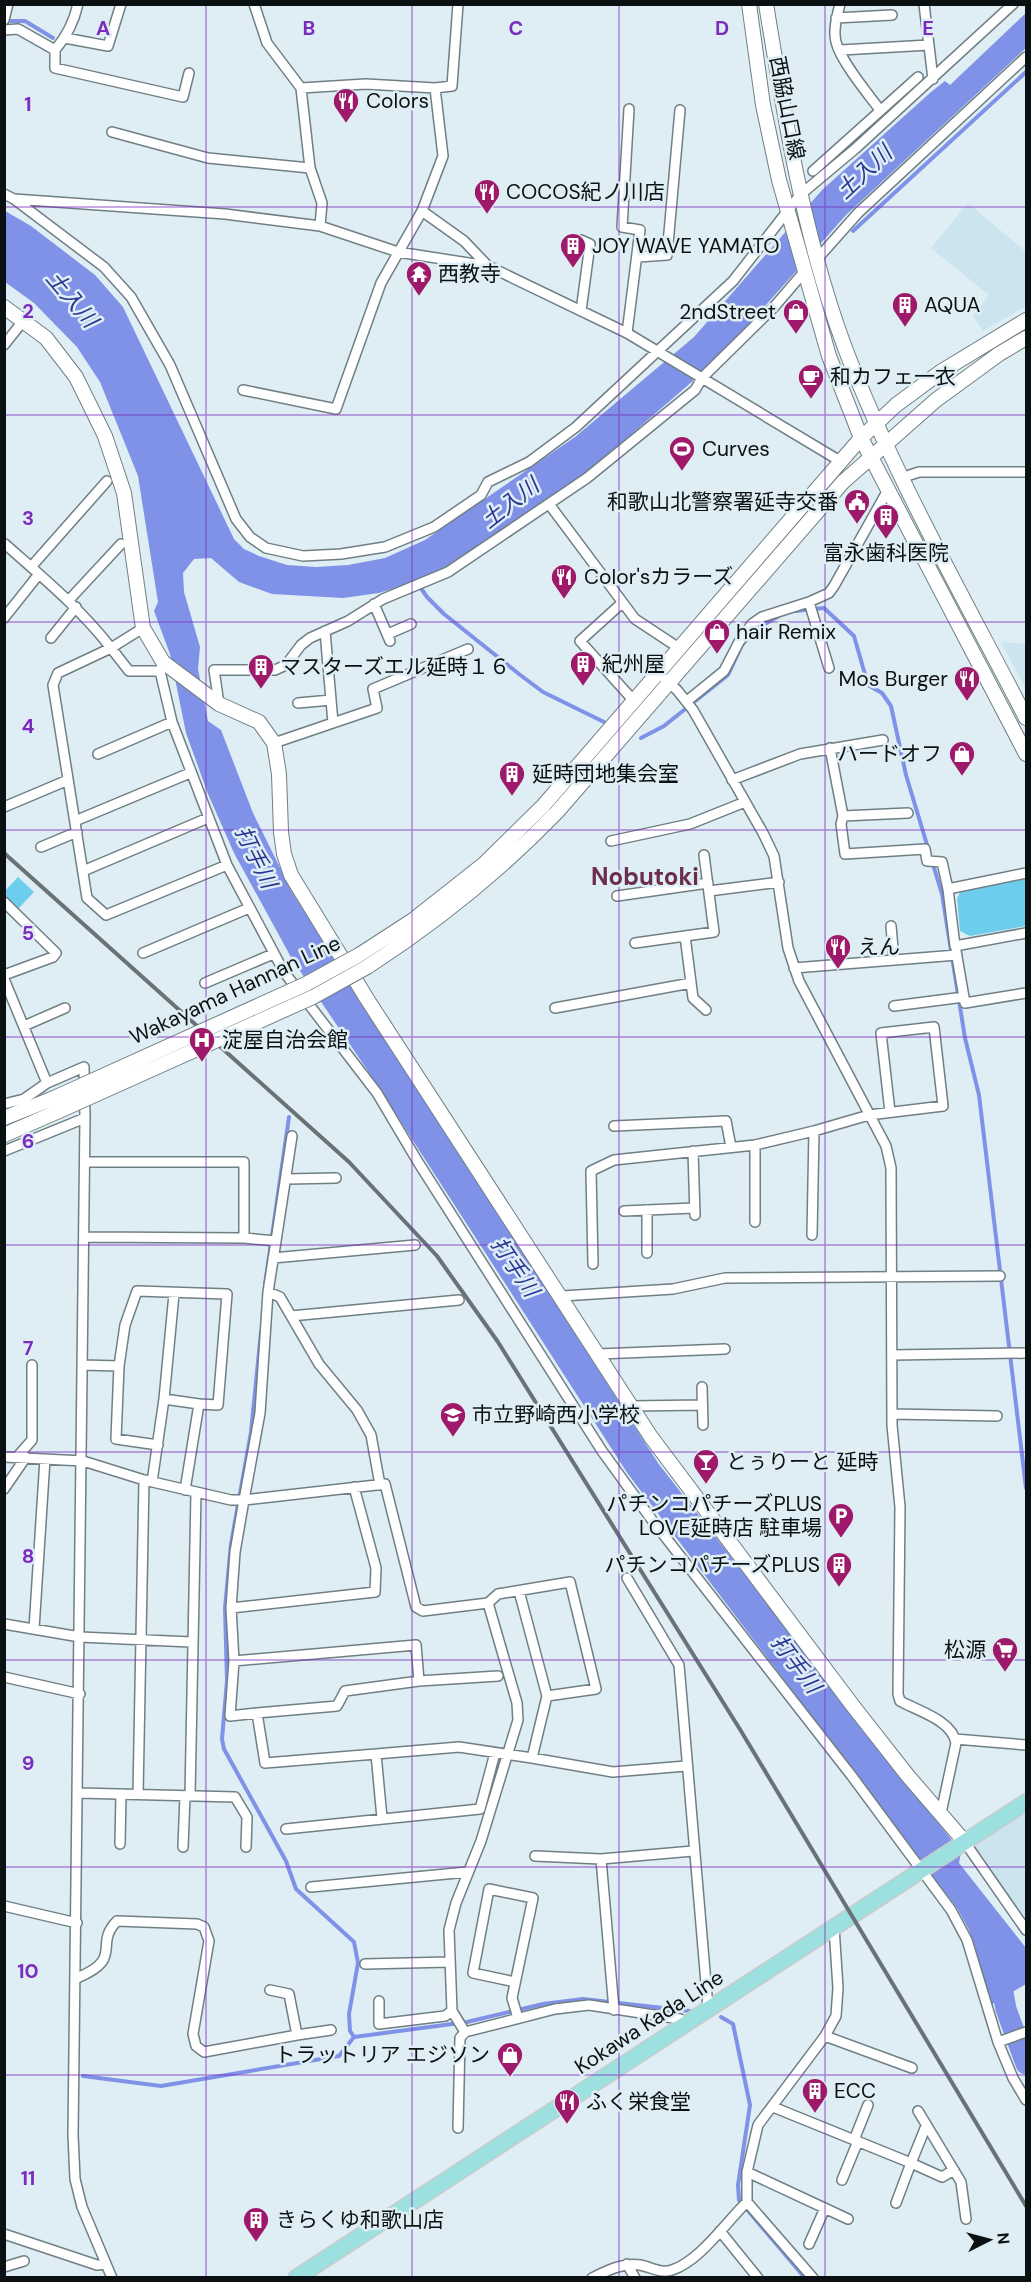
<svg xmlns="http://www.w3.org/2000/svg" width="1031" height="2282" viewBox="0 0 1031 2282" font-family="'DM Sans','Noto Sans JP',sans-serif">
	<rect width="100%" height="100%" fill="#deeef4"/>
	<path fill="#cbe4ed" d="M968,203L1026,252V306L983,331L973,316L989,295L931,248Z
		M1001,642L1026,644V689Z
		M1026,1811V1918L971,1847Z"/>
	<path fill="#6dcded" d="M18,877L34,892L18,909L5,897L4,892Z
		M1026,879V926L970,936L960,931L957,898L961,891Z"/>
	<path fill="#7f92e7" d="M1026,13V48L846,215L717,360L589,471L472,553L420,580L379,593L343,598L272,594L239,582L211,558L194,559L183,573L184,592L200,647L198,669L208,721L221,730L253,813L292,892L658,1463L961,1852L959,1863L1026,1948V1984L991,2005L969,1930L957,1908L628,1474L370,1074L292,959L234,853L208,794L186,733L170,654L154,611L158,602L138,476L100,382L77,347L34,303L5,282V211L31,226L95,275L123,307L234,539L244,549L259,556L287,565L316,567L348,565L385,558L425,540L575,437L694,337L822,190L931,92L945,81L950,85Z"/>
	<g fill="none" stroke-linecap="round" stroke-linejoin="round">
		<path stroke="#7f92e7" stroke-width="4" d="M11,21H25L53,38
			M853,231L1026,72
			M418,584L427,597L444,614L519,674L543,692L604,722
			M795,611L824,608L854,636L868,685L882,693L891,706L906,775L928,848
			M641,738L664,726L728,675L742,645L756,629L779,616
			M932,861L942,894L965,1038L979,1095L1026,1488
			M265,1285L289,1117
			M261,1332L251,1432L231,1544L225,1608L227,1681L222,1739L224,1749L286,1861L296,1889L354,1942L358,1963L349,2014L350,2031L354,2037
			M721,2017L733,2024L750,2105L738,2185L739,2200L805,2278
			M354,2037L467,2022L543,2004L583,1999L690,2011
			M83,2076L161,2086L339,2056L354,2037"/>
		<path stroke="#7f92e7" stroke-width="21" d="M999,1970L1006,2009L1026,2064"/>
		<g stroke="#707f84" stroke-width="12">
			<path id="street" d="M254,4L267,43L301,88L310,168L322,203L320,226
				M840,4C837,16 833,30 836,42C840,60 868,94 880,110
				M924,4L933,79
				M836,18L892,15
				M4,20L8,4
				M4,30L18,29L55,50V68L183,97L189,73
				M65,38L108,46L121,4
				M55,50C67,36 74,22 78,4
				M841,50L929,45
				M301,88L366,84L435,88L452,86L458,4
				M112,132L208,158L310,168
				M813,171L918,77
				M4,194L14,199L225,214L320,226L398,252L488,266L627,333L840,461
				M14,199L104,267L131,297L170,365L236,519L250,537L266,548L303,556L341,554L385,547L434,527L481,495L488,482L529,462L576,427L733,281L800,195L855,149L1013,4
				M422,211L464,241L488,266
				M638,257L667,255L680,110
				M818,258L858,213L1026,57
				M581,311L590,244L581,240
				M627,333L640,230L622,227L629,109
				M4,345L24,320
				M243,390L336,409L381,283L422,211L443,156L435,88
				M901,478L919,472H1026
				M549,504L635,619L679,648
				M5,544C42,577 80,608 111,648L143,628
				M31,567L107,481
				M69,600L121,544
				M809,602L829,593L834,586L888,490
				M622,603L580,641L634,701
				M374,604L390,641
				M4,618L39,574
				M325,631L333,723
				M388,634L411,624
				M51,638L76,607
				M162,666L160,671H129L111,648L58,673L53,685L87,898L106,915L227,865
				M160,671L172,722L227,865L284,972L377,1093L418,1162L602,1451L652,1520L851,1775L951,1910L967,1940L998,2042L1026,2032
				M658,673L677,690L693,710L763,833L774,856L788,948L799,981L886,1146L891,1168L892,1425L900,1507L898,1694L900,1701C918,1711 952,1720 956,1743L941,1813
				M687,701L724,671L739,642L752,624L762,617L809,602L829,668
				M298,703L331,700
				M219,704L214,670H275L286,665L301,645L310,638L348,621L383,599L448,572L587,478L695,390L702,378L774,307L804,272
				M274,743L377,708L373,689L468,649
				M830,748L843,816
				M98,754L172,722
				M732,780L800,754L883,740
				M4,807L68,780
				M908,813L843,816L841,824L845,854L925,849L927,861L942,862L948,889
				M75,821L190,773
				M611,841L690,824L745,802
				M41,847L77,832
				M83,871L208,818
				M1026,873L948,889L955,946L1026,933
				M709,891L779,882
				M617,896L708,883
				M4,902L56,953L53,957L4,975
				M891,926L894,960
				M685,936L693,998L706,1010
				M635,943L714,932L704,855
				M956,951L965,1003L1026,993
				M143,953L249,908
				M794,968L957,955
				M4,979L47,1083
				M205,983L273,954
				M894,1006L964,997
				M555,1008L691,983
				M24,1026L65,1008
				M4,1104L24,1099L47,1083L84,1067L85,1118L4,1151
				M85,1118L73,2135L75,2179L82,2207L112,2278
				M614,1126L726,1121L731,1147
				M693,1151L695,1215
				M287,1179L336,1178
				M647,1210V1253
				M624,1211L694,1208
				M755,1222V1145L814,1131
				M812,1235L814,1131L869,1115L943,1106L934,1027L881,1033L890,1112
				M85,1237L244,1238V1162H87
				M244,1238L276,1241L268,1292L280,1297L319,1364L357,1410L371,1435L380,1485
				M276,1241L292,1136
				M273,1258L415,1245
				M593,1264L591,1171L614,1160L755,1145
				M562,1296L673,1289L725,1278L1000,1276
				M291,1316L459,1300
				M598,1354L725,1349
				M892,1355L1026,1353
				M82,1365L119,1366L116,1439L158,1445
				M119,1366L125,1325L137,1291L227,1294L218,1405L199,1404L185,1490
				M702,1387L703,1425
				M164,1399L174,1294
				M632,1406L702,1405
				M892,1414L997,1416
				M4,1457L83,1461L144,1480L231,1500H244L260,1413L268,1292
				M17,1457L32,1440V1365
				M152,1482L164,1399L199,1404
				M354,1487L376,1568L375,1592L231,1608L235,1552L244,1500L385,1484L416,1607L423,1611L488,1603L517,1703L518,1720L481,1841L456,1903L449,1930L452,2011L465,2032
				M4,1489L26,1457
				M627,1578L679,1665L708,2007
				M519,1591L547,1696L532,1758L613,1772L686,1766
				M488,1603L498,1594L570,1582L596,1689L547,1696
				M231,1608L234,1661L230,1716L257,1713
				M4,1624L80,1637L191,1642
				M34,1629L45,1459
				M234,1661L416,1645L419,1681L498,1676
				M4,1677L80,1694
				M955,1739L1026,1745
				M376,1754L265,1763L257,1713L337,1706L345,1691L419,1681
				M79,1793L235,1797L247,1817L246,1847
				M138,1794L144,1480
				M190,1796L196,1493
				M382,1818L376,1754L459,1747L532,1758
				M286,1829L480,1809L495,1753
				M964,1841L1026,1930
				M120,1844L121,1794
				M183,1847L185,1796
				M535,1856L601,1859L614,2010
				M601,1859L693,1851
				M311,1887L467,1872
				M4,1906L77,1923
				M365,1964L449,1962
				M77,1978C125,1958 93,1945 117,1921L197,1924L204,1927L209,1941L193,2034L196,2046L204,2052L297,2035L289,1994L270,1990
				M515,1982L473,1973L489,1889L533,1898L512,1998L518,2018
				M379,2001V2024L445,2016L452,2011
				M297,2035L331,2030
				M825,2036L912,2068
				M998,2042L1013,2078L1026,2100
				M773,2107L911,2163L926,2126
				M918,2111L961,2182L966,2219
				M458,2128L460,2038L465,2032L555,2009L589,2005L680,2019L684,2023
				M854,2140L868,2105
				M747,2172L848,2219
				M842,2180L858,2141
				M747,2202L813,2278
				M896,2203L911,2163L942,2177L954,2170
				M720,2231L758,2278
				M4,2234L97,2265L106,2264
				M809,2244L825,2208
				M627,2264L635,2278
				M4,2267L24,2261
				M592,2278C606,2271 624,2262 640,2265C651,2267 661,2274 672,2270C700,2261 726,2222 747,2202V2172L758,2125L825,2036L836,2016L838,1988L834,1927"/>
		</g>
		<g stroke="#707f84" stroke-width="16">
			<path id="secondary" d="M749,4L763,105L779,180L829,356L861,438L1026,754
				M766,4C785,120 804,238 845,348C894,476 963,596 1026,718
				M4,307L46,338L76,377L105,436L124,493L143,628L163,662L219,704L259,722L274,743L279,774L281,832L284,854L291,875L367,999L651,1437L853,1706L908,1776L964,1841
				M359,955L413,920L484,864L543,806L861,438L896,405L942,371L1026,320
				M367,967C437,922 499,872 557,812L843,482L936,400L999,354L1026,338
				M4,1118L54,1098
				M4,1135L59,1111"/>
		</g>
		<g stroke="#c9cbcb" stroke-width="18">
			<path id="primary" d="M296,2278L1026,1802"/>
		</g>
		<use href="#street" stroke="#fff" stroke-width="9"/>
		<use href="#secondary" stroke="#fff" stroke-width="14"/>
		<use href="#primary" stroke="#9de0e0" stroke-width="15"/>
		<path stroke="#697377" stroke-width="4" d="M4,853L349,1162L437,1256L498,1342L741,1731L1026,2206"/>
		<g stroke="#707f84" stroke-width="16" stroke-linecap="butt">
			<path id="secondary-bridge" d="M54,1098L306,984L359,955
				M59,1111L313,997L367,967"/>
		</g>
		<use href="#secondary-bridge" stroke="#fff" stroke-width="14"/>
	</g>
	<path fill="none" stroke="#7b2cbf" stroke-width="1.5" stroke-opacity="0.55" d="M206,4V2278M412,4V2278M619,4V2278M825,4V2278M4,207H1026M4,415H1026M4,622H1026M4,830H1026M4,1037H1026M4,1245H1026M4,1452H1026M4,1660H1026M4,1867H1026M4,2075H1026"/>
	<defs>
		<g id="restaurant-pin" transform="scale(1.35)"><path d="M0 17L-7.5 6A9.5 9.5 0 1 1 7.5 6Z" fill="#9e196a" stroke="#deeef4"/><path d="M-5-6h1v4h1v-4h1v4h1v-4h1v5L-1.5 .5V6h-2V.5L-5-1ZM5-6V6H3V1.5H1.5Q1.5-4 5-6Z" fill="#fff"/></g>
		<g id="building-pin" transform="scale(1.35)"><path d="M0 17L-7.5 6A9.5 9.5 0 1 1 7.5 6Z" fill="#9e196a" stroke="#deeef4"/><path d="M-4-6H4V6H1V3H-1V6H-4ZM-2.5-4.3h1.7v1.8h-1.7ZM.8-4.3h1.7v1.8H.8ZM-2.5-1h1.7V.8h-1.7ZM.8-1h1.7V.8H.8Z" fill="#fff"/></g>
		<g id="temple-pin" transform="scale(1.35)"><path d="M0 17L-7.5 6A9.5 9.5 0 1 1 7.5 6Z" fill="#9e196a" stroke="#deeef4"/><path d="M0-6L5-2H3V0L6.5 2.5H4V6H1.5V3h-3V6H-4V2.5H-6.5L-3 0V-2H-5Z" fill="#fff"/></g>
		<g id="shop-pin" transform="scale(1.35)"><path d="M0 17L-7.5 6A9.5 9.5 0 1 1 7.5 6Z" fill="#9e196a" stroke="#deeef4"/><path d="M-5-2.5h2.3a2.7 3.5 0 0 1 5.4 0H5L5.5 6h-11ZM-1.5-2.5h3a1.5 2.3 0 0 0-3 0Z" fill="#fff"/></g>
		<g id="cafe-pin" transform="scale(1.35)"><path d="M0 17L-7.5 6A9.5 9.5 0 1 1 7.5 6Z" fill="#9e196a" stroke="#deeef4"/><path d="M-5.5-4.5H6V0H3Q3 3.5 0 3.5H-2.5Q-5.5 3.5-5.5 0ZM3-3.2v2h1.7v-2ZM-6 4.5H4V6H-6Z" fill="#fff"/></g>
		<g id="stadium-pin" transform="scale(1.35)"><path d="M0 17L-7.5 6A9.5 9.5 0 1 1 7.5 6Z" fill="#9e196a" stroke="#deeef4"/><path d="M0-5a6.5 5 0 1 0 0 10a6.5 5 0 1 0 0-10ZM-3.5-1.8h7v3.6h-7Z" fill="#fff"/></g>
		<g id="civic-pin" transform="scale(1.35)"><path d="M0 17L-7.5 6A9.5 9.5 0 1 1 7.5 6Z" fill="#9e196a" stroke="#deeef4"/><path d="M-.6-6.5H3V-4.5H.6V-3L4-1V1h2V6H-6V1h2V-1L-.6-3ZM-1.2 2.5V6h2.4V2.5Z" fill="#fff"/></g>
		<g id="hospital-pin" transform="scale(1.35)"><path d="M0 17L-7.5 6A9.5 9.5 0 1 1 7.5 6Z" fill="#9e196a" stroke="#deeef4"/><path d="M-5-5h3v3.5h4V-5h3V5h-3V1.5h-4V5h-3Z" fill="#fff"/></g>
		<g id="school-pin" transform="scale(1.35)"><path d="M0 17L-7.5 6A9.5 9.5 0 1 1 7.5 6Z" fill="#9e196a" stroke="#deeef4"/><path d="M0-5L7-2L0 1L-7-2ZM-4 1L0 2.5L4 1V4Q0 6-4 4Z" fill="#fff"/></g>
		<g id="bar-pin" transform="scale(1.35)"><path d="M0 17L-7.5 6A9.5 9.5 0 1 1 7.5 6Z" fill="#9e196a" stroke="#deeef4"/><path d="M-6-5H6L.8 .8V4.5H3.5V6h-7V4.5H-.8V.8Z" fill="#fff"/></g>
		<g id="parking-pin" transform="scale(1.35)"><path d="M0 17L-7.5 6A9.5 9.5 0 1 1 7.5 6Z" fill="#9e196a" stroke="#deeef4"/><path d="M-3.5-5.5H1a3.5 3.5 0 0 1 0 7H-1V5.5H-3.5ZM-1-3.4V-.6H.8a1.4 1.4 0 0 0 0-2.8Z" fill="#fff"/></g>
		<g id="supermarket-pin" transform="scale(1.35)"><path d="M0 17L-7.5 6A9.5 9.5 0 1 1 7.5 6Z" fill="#9e196a" stroke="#deeef4"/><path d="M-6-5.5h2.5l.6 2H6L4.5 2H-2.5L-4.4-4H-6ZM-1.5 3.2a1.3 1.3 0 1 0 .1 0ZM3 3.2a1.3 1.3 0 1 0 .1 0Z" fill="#fff"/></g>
	</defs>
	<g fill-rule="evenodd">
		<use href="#restaurant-pin" x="346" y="101"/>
		<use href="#restaurant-pin" x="487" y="192"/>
		<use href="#building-pin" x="573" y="246"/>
		<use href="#temple-pin" x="419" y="274"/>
		<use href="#building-pin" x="905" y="305"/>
		<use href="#shop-pin" x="796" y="312"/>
		<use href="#cafe-pin" x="811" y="377"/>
		<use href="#stadium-pin" x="682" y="449"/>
		<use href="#civic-pin" x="857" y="502"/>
		<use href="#building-pin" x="886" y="517"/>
		<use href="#restaurant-pin" x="564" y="577"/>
		<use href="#shop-pin" x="717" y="632"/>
		<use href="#building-pin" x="583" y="664"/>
		<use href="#building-pin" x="261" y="667"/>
		<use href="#restaurant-pin" x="967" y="679"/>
		<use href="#shop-pin" x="962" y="754"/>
		<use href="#building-pin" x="512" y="774"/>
		<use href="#restaurant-pin" x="838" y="947"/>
		<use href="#hospital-pin" x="202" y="1040"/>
		<use href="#school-pin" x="453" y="1415"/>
		<use href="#bar-pin" x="706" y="1462"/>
		<use href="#parking-pin" x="841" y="1516"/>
		<use href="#building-pin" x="839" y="1565"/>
		<use href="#supermarket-pin" x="1005" y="1650"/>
		<use href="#shop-pin" x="510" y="2055"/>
		<use href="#building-pin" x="815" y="2091"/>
		<use href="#restaurant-pin" x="567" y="2102"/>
		<use href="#building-pin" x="256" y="2220"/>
	</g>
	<g text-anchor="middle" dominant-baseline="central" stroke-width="5" stroke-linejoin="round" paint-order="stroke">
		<g font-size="21" fill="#0b1113" stroke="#deeef4" text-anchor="start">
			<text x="366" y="101">Colors</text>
			<text x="506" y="192">COCOS紀ノ川店</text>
			<text x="592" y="246">JOY WAVE YAMATO</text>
			<text x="438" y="274">西教寺</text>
			<text x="924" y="305">AQUA</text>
			<text x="776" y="312" text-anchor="end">2ndStreet</text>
			<text x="830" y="377">和カフェ一衣</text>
			<text x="702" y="449">Curves</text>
			<text x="838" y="502" text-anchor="end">和歌山北警察署延寺交番</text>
			<text x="886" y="553" text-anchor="middle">富永歯科医院</text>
			<text x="584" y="577">Color'sカラーズ</text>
			<text x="736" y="632">hair Remix</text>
			<text x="602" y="664">紀州屋</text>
			<text x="280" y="667">マスターズエル延時１６</text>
			<text x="948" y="679" text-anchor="end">Mos Burger</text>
			<text x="942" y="754" text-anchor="end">ハードオフ</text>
			<text x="532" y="774">延時団地集会室</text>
			<text x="858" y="947">えん</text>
			<text x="222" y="1040">淀屋自治会館</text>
			<text x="472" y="1415">市立野崎西小学校</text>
			<text x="726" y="1462">とぅりーと 延時</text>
			<text x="822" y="1504" text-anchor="end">パチンコパチーズPLUS<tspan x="822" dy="24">LOVE延時店 駐車場</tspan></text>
			<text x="820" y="1565" text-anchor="end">パチンコパチーズPLUS</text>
			<text x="986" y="1650" text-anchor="end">松源</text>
			<text x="490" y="2055" text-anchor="end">トラットリア エジソン</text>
			<text x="834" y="2091">ECC</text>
			<text x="586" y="2102">ふく栄食堂</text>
			<text x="276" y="2220">きらくゆ和歌山店</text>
		</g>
		<g font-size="21" fill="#0b1113" stroke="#deeef4">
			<text transform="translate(787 108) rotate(79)">西脇山口線</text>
			<text transform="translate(235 990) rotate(-25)">Wakayama Hannan Line</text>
			<text transform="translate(649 2022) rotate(-33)">Kokawa Kada Line</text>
		</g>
		<g font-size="22" font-style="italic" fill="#2c3595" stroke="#deeef4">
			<text transform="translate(864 172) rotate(-43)">土入川</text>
			<text transform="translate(72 299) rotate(50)">土入川</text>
			<text transform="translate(510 503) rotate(-38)">土入川</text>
			<text transform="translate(256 857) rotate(64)">打手川</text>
			<text transform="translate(515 1267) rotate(56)">打手川</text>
			<text transform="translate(796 1664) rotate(53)">打手川</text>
		</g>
		<g font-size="24" font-weight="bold" fill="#6c2c4e" stroke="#deeef4">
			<text x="645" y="876">Nobutoki</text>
		</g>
	</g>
	<g font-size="20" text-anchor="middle" font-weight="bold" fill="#7b2cbf" stroke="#deeef4" stroke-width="5" stroke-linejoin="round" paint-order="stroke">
		<text x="103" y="35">A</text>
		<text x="309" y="35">B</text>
		<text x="516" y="35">C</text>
		<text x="722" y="35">D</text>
		<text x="928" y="35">E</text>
		<text x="28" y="111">1</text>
		<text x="28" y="318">2</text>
		<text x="28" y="525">3</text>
		<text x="28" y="733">4</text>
		<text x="28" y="940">5</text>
		<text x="28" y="1148">6</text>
		<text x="28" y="1355">7</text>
		<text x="28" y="1563">8</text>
		<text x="28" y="1770">9</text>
		<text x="28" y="1978">10</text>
		<text x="28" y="2185">11</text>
	</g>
	<rect width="1031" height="2282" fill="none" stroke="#0b1113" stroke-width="12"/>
	<g transform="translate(989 2240) rotate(84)" stroke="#deeef4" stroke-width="4.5" paint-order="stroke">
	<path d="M0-4.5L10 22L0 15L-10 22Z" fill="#0b1113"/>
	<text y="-9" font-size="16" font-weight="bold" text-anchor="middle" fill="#0b1113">N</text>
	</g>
</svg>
